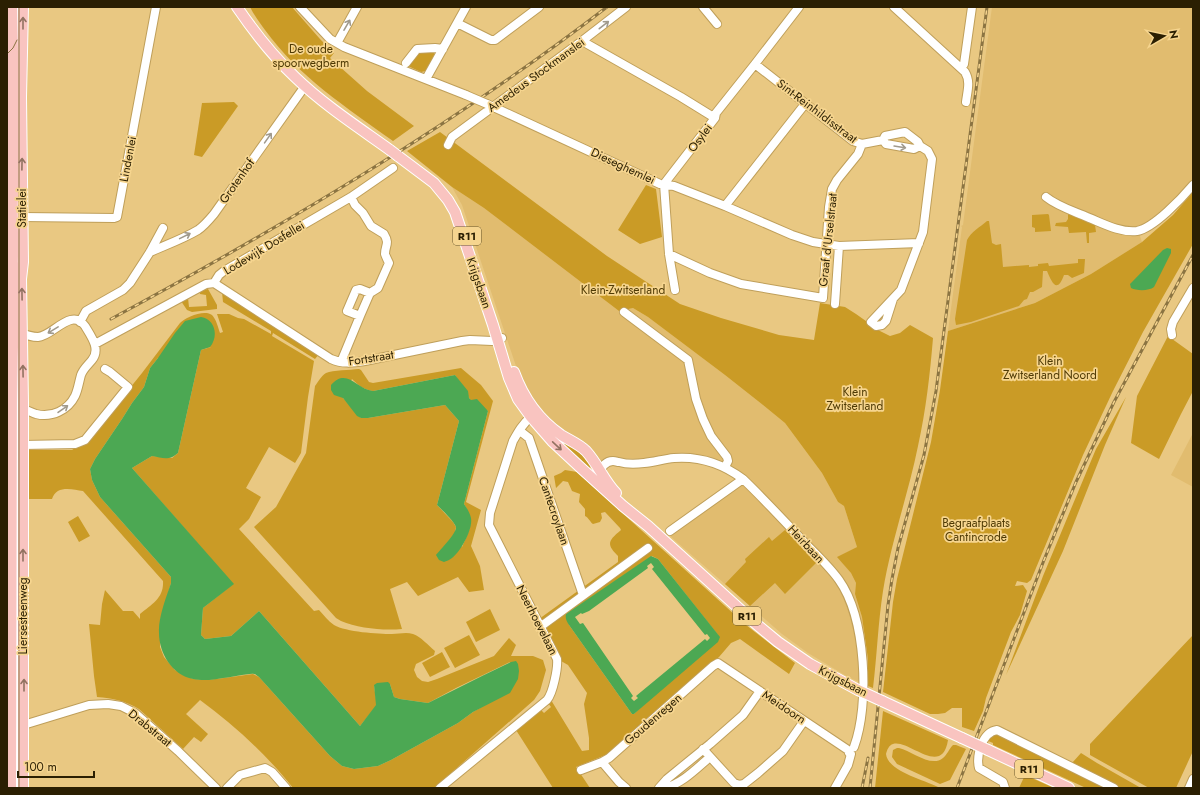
<svg xmlns="http://www.w3.org/2000/svg" width="1200" height="795" viewBox="0 0 1200 795" font-family="Jost,sans-serif">
	<rect width="100%" height="100%" fill="#e9c882"/>
	<path fill="#e1bc6f" d="M992,7H1193V180L1189,186L1164,210L1146,225L1137,227L1142,242L1091,274L1035,303L948,331L962,227L961,226L963,225Z
		M452,187L484,208L619,311L633,308L648,317L725,375L763,405L785,423L822,473L838,502L844,506L857,547L838,557L851,573L856,583L855,594L862,617L868,659V686L848,677L808,653L782,634L670,536L747,479L714,460L654,457L639,459L619,458L601,461L589,448L556,426L548,419L530,397L519,375L462,205Z
		M1193,433V487L1171,475Z"/>
	<path fill="#ca9b26" fill-rule="evenodd" d="M250,7H292L320,39L334,53L330,58L367,91L414,126L393,141C346,107 299,77 265,30C260,23 254,15 250,7Z
		M432,50L435,55L426,71L421,72L408,66L419,52Z
		M234,102L238,106L202,157L194,155L202,103Z
		M440,132L607,256L680,304L721,318L779,335L814,340L820,303L845,307L856,314L880,331L890,336L900,333L910,325L933,338C930,374 926,410 918,446C908,495 891,542 883,591C878,623 877,656 873,688L868,686V659L862,617L855,594L856,583L851,573L837,557L857,547L844,506L838,502L822,473L785,423L763,405L725,375L648,317L633,308L619,311L484,208L452,187L407,151Z
		M646,185L656,189L662,237L640,244L618,230Z
		M1193,192V244L1143,332L1113,391L1083,455L1031,580L1027,583L1017,581L1015,586L1023,585L1027,591L1020,615L1011,632L986,698L983,711L974,731L962,727V708H952L945,713L938,714H930L883,692L893,602L897,579L931,442L940,390L948,331L1035,303L1091,274L1142,242L1173,215Z
		M1048,214L1049,215L1051,231L1035,232V228L1032,227V215Z
		M1068,214L1095,225L1096,232L1089,233V243H1087L1086,232L1069,233L1068,227L1055,226L1056,223L1066,222L1068,219Z
		M987,221H989L992,243L996,245L1001,244L1003,267L1029,265V267L1038,266V264L1048,263L1049,266L1078,263V259H1085L1084,273L1072,278L1068,275H1064C1057,294 1052,283 1047,271H1043L1042,287L1033,292H1030L1027,299L1024,300L1019,306L971,322L956,325L955,319L967,240C971,232 980,227 987,221Z
		M208,289L217,305V309L192,312L187,310L181,301L188,298L189,307L207,306L206,295L200,294V291Z
		M222,292L319,354L315,359L273,333L272,336L314,361L308,397L301,453L295,463L269,447L246,488L261,497L249,519L239,529L314,611L319,610C324,615 328,621 334,625C346,632 378,634 392,634C399,634 406,632 413,634C421,637 428,645 435,651L434,655L416,664L414,670L417,677L422,681L428,682L437,679L494,656L509,638L516,645L511,656H533L543,660L546,670L540,691L534,700L434,788H293C267,755 234,725 200,700L186,714L208,734L201,742L194,737L183,749L139,709C126,701 113,698 97,697L94,676L89,624L100,625L102,604L105,590L123,611H133L140,619V614C152,604 164,598 163,581L83,491C72,489 56,485 52,499H29V450H72L89,439L142,373L180,323C185,317 205,309 212,315C216,319 218,327 220,333L223,332L217,314H229L238,318L244,319L271,334V331L223,302ZM211,347L201,350L178,453L172,458L152,456L132,468L233,584L203,608L201,635L205,639L231,636L259,611L360,726L377,705L374,686L390,684L394,697L400,699L428,703L456,688L510,662L485,705L473,712L458,723L391,760L378,766L354,769L342,766L330,756L259,677L253,674L224,678L207,680L193,679L175,670L164,657L160,647V621L171,583V577L100,497L92,480L90,469L95,459L122,419L132,403L144,387L150,368L158,358Z
		M1168,336L1193,354V391L1181,414L1159,459L1131,443L1137,396Z
		M461,368L481,385L493,401L466,502L481,510L471,546L480,566L484,590L469,592L458,577L418,596L407,582L390,589L402,629C383,631 358,628 341,621L336,618L254,527L276,507L306,453L315,386C318,382 321,376 326,373C333,370 350,370 359,369L361,370L369,382L373,383ZM455,375L471,401L488,411L464,504C475,522 470,528 462,547L455,532L456,527L453,522L437,505L459,421L445,405L368,418H361L343,398L352,379C358,385 364,390 373,391Z
		M518,391L581,449L592,465L590,468H588L564,446L530,413Z
		M1126,397L1105,445L1063,551L1006,675L1043,576L1096,449Z
		M565,470L577,472L746,625L795,663L789,674L740,639L731,643L719,657L608,754L576,767L590,788H553L516,730L540,709L544,713L551,707L548,703L551,700L582,751L589,750V738L584,704L587,693L568,665L561,661L539,619L618,562V556C606,544 608,541 621,530L620,528L605,512L601,513L602,518L600,522L593,524C590,522 589,518 585,516V509L579,502L580,494L572,491L568,482L563,481L556,488L554,476L561,473ZM652,556L658,559L718,635L634,714H632L569,625L567,614Z
		M78,516L90,536L79,542L68,522Z
		M785,530L816,563L785,594L775,583L750,606L725,584L746,562L745,559L769,537L772,541Z
		M490,609L500,630L476,642L466,622Z
		M469,635L480,655L455,668L444,648Z
		M1193,635V751L1176,788H1149L1090,755V744Z
		M442,652L450,667L430,677L422,663Z
		M883,711L948,740C942,778 909,739 893,744C889,745 887,750 886,754C888,772 926,780 940,788H875Z
		M996,733L1108,788H1086L993,745V743L986,740Z
		M953,745H956L966,749L950,780L940,784L897,764L892,757L893,750L897,748H899C912,751 931,768 943,758C947,755 949,749 953,745Z
		M1081,753L1097,763L1141,788H1120L1072,763Z
		M1025,775L1054,788H1019Z"/>
	<path fill="#4ca853" fill-rule="evenodd" d="M1167,248L1171,249V253L1154,287C1149,291 1137,291 1131,288L1130,284L1132,282L1163,250Z
		M201,317C215,319 219,336 210,347L201,350L178,453C169,461 163,458 152,456L132,468L234,584L203,608L201,635L205,639L231,636L259,611L360,726L376,705L374,685L377,683L388,682L390,684L394,697L400,699L428,703L484,675L511,662L516,661L518,664L519,671L518,679L510,693L473,712L458,723L391,760L378,766L354,769L342,766L330,756L259,677C257,676 256,674 254,674C249,673 230,678 223,678C214,680 202,681 193,679C172,675 159,653 159,633C158,618 166,598 171,583V577L100,497L92,480L90,469L95,459L122,419L132,403L144,387L150,368L158,358L175,333L185,321Z
		M455,375L468,391L469,398L471,400L477,399L488,411L464,504C467,508 470,513 471,518C473,529 461,551 452,558C450,560 446,561 444,562L439,560L436,555C440,550 457,533 456,527C454,521 442,510 437,505L459,421L445,405L368,418H361L357,416L343,398L334,395L331,390V385C347,367 356,389 373,391Z
		M651,556L658,559L720,637L718,642L634,714H632L569,625C567,622 565,619 566,614ZM651,563L654,567L652,569L705,635L707,634L710,638L707,641L705,639L636,696L638,698L634,701L631,698L633,696L583,623L580,624L575,617L581,613L582,614L589,611L648,568L647,566Z"/>
	<g fill="none" stroke-linecap="round" stroke-linejoin="round">
		<g stroke="#bf9f5a" stroke-width="10">
			<path id="minor" d="M300,7L330,39L344,47L466,95
				M703,7L717,24
				M894,7L965,72C971,82 967,92 966,102
				M457,23L491,40H495L539,7
				M582,41L681,97L715,118
				M337,43L357,7
				M406,63L417,49L435,48L443,49
				M755,64L853,141L862,144L883,140L885,136L905,132L918,142L920,146L928,151L932,159L923,232L901,290L871,322L876,326L882,325L886,321L893,299
				M961,68L964,64L972,7
				M426,79L466,7
				M487,104L660,184L674,186L725,206L792,235L813,242L839,246L919,243
				M883,140L886,144L914,149L920,146
				M448,145L452,137L582,41L626,7
				M351,197L355,205L363,213L371,226L384,234C390,244 385,245 385,254C386,257 388,261 389,263L378,288L370,293L360,316L347,311L356,290L360,289L370,293
				M1046,197C1057,206 1073,211 1087,217C1102,223 1120,233 1137,231C1154,228 1182,198 1193,185
				M725,206L805,104
				M22,217L114,218L117,217L156,7
				M150,252C166,245 183,239 198,230C204,226 209,220 214,214L305,86
				M669,254L710,273L741,284L823,298L829,207L832,189L837,180L858,154L862,144
				M214,283L331,359C342,364 352,363 365,361L462,341L470,340L492,341L502,338
				M214,283L219,275L224,271L351,197L393,168
				M675,290L669,254L664,184L715,118L716,113L755,64L799,7
				M835,304L839,246
				M624,312L688,360L696,399L703,419L711,436L727,457L728,461L725,467
				M80,322L86,311L123,290L130,283L150,252L163,228
				M7,328C17,331 27,337 38,337C53,336 71,307 85,326C91,336 101,349 92,360C88,365 83,369 81,375C79,382 78,390 75,396C68,410 52,418 36,414C30,412 24,409 19,407
				M1172,335L1171,329L1173,322L1193,288
				M95,344L206,284L214,283
				M341,362L360,316
				M520,431L529,438L583,595
				M23,445L75,444L85,440L128,387L110,372L105,369
				M599,475C601,468 605,461 613,461C616,461 617,462 619,462C626,464 636,464 644,463C654,462 664,459 674,458C700,456 723,464 743,479C764,499 784,521 804,542C816,554 829,566 839,580C866,618 870,704 854,747
				M670,531L743,479
				M540,627L648,548
				M7,730L89,705L108,704L121,706L135,713L178,751L216,788
				M703,749L734,783L739,785L744,784L758,773L783,751L804,721
				M602,762L619,782L626,788
				M581,770L602,762L609,758L713,666L718,663L848,750L849,753L851,754L848,765L835,788
				M227,788L240,775L265,768L272,772L286,788
				M440,788L547,700C553,693 558,668 557,659L489,525L490,513L513,441C518,432 523,423 531,417
				M659,788L667,779L710,744L743,715L760,691
				M664,788C682,784 697,768 710,757
				M1005,788L1003,782L979,768C976,756 982,732 997,730L1114,788
				M1189,788L1193,779"/>
		</g>
		<g stroke="#fff" stroke-width="12">
			<path id="major" d="M23,7L21,97L23,262L21,279L23,403V788
				M237,7C254,32 273,56 295,77C324,105 358,127 390,150
				M398,156L434,183L448,200L455,212L493,325L509,378L518,399L531,417L552,441L581,468L623,506L648,526L755,623L778,642L810,664L858,690
				M514,372C523,397 538,419 561,435C569,440 579,444 586,451C598,464 604,481 616,493
				M882,701L962,738
				M988,750L1069,788
				M11,788L12,358L13,248L12,206L13,167L12,155L13,132L12,70V7"/>
		</g>
		<use href="#minor" stroke="#fff" stroke-width="8"/>
		<use href="#major" stroke="#f9c4c0" stroke-width="10"/>
		<path stroke="#8b7442" stroke-width="1" d="M19,7V788
			M7,54L13,48L17,40"/>
		<g stroke="#8b7442" stroke-width="3">
			<path id="rail" d="M111,319C283,226 452,126 607,7
				M862,788L868,758
				M870,788L888,605L892,579L898,548L924,455L936,391L987,7
				M957,788L1044,560L1076,482L1114,402L1193,255"/>
		</g>
		<use href="#rail" stroke="#f6d58f" stroke-width="1.5" stroke-dasharray="4.5" stroke-linecap="butt"/>
		<g stroke="#bf9f5a" stroke-width="10" stroke-linecap="butt">
			<path id="minor-bridge" d="M466,95L487,104"/>
		</g>
		<g stroke="#fff" stroke-width="12" stroke-linecap="butt">
			<path id="major-bridge" d="M390,150L398,156
				M858,690L882,701
				M962,738L988,750"/>
		</g>
		<use href="#minor-bridge" stroke="#fff" stroke-width="8"/>
		<use href="#major-bridge" stroke="#f9c4c0" stroke-width="10"/>
	</g>
	<defs><path id="oneway-shaft" d="M-6 0H5M1.5-3L5.5 0L1.5 3" fill="none" stroke-width="1.6" stroke-linecap="round" stroke-linejoin="round"/></defs>
	<g stroke="#927261">
		<use href="#oneway-shaft" transform="translate(23 23) rotate(-90)"/>
		<use href="#oneway-shaft" transform="translate(22 164) rotate(-89)"/>
		<use href="#oneway-shaft" transform="translate(22 294) rotate(-91)"/>
		<use href="#oneway-shaft" transform="translate(23 371) rotate(-91)"/>
		<use href="#oneway-shaft" transform="translate(557 446) rotate(43)"/>
		<use href="#oneway-shaft" transform="translate(23 555) rotate(-90)"/>
		<use href="#oneway-shaft" transform="translate(24 685) rotate(-90)"/>
	</g>
	<g stroke="#a09a8d">
		<use href="#oneway-shaft" transform="translate(347 25) rotate(-60)"/>
		<use href="#oneway-shaft" transform="translate(604 25) rotate(-38)"/>
		<use href="#oneway-shaft" transform="translate(268 138) rotate(-55)"/>
		<use href="#oneway-shaft" transform="translate(900 147) rotate(9)"/>
		<use href="#oneway-shaft" transform="translate(185 236) rotate(-26)"/>
		<use href="#oneway-shaft" transform="translate(53 330) rotate(149)"/>
		<use href="#oneway-shaft" transform="translate(63 409) rotate(-35)"/>
	</g>
	<g text-anchor="middle" dominant-baseline="central" stroke-width="3.5" stroke-linejoin="round" paint-order="stroke">
		<g fill="#f6d58f" stroke="#68562c" stroke-width="1">
			<rect x="453" y="227" width="28" height="18" rx="3"/>
			<rect x="733" y="607" width="28" height="18" rx="3"/>
			<rect x="1015" y="760" width="28" height="18" rx="3"/>
		</g>
		<g font-size="11" font-weight="bold" fill="#2b1f02">
			<text x="467" y="236">R11</text>
			<text x="747" y="616">R11</text>
			<text x="1029" y="769">R11</text>
		</g>
		<g font-size="12" fill="#4f3a04" stroke="#f6d58f">
			<text x="311" y="49">De oude<tspan x="311" dy="14">spoorwegberm</tspan></text>
			<text x="623" y="290">Klein-Zwitserland</text>
			<text x="1050" y="361">Klein<tspan x="1050" dy="14">Zwitserland Noord</tspan></text>
			<text x="855" y="392">Klein<tspan x="855" dy="14">Zwitserland</tspan></text>
			<text x="976" y="523">Begraafplaats<tspan x="976" dy="14">Cantincrode</tspan></text>
		</g>
		<g font-size="12" fill="#2b1f02" stroke="#f6d58f">
			<text transform="translate(536 75) rotate(-36)">Amedeus Stockmanslei</text>
			<text transform="translate(817 111) rotate(37)">Sint-Reinhildisstraat</text>
			<text transform="translate(700 138) rotate(-53)">Osylei</text>
			<text transform="translate(128 159) rotate(-79)">Lindenlei</text>
			<text transform="translate(623 166) rotate(25)">Dieseghemlei</text>
			<text transform="translate(237 181) rotate(-55)">Grotenhof</text>
			<text transform="translate(22 208) rotate(-90)">Statielei</text>
			<text transform="translate(828 240) rotate(-84)">Graaf d'Urselstraat</text>
			<text transform="translate(264 248) rotate(-31)">Lodewijk Dosfellei</text>
			<text transform="translate(479 283) rotate(71)">Krijgsbaan</text>
			<text transform="translate(371 358) rotate(-9)">Fortstraat</text>
			<text transform="translate(554 511) rotate(71)">Cantecroylaan</text>
			<text transform="translate(806 544) rotate(47)">Heirbaan</text>
			<text transform="translate(23 616) rotate(-90)">Liersesteenweg</text>
			<text transform="translate(537 620) rotate(63)">Neerhoevelaan</text>
			<text transform="translate(843 681) rotate(27)">Krijgsbaan</text>
			<text transform="translate(784 707) rotate(34)">Meidoorn</text>
			<text transform="translate(653 719) rotate(-41)">Goudenregen</text>
			<text transform="translate(150 728) rotate(39)">Drabstraat</text>
		</g>
	</g>
	<rect width="1200" height="795" fill="none" stroke="#2b1f02" stroke-width="16"/>
	<g transform="translate(1164 36) rotate(81)" stroke="#f6d58f" stroke-width="3" paint-order="stroke">
	<path d="M0-3L7 15L0 10L-7 15Z" fill="#2b1f02"/>
	<text y="-6" font-size="11" font-weight="bold" text-anchor="middle" fill="#2b1f02">N</text>
	</g>
	<path d="M18 771v6h76v-6" fill="none" stroke="#2b1f02" stroke-width="2"/>
	<text x="24" y="771" font-size="12" fill="#2b1f02" stroke="#f6d58f" stroke-width="3" paint-order="stroke">100 m</text>
</svg>
